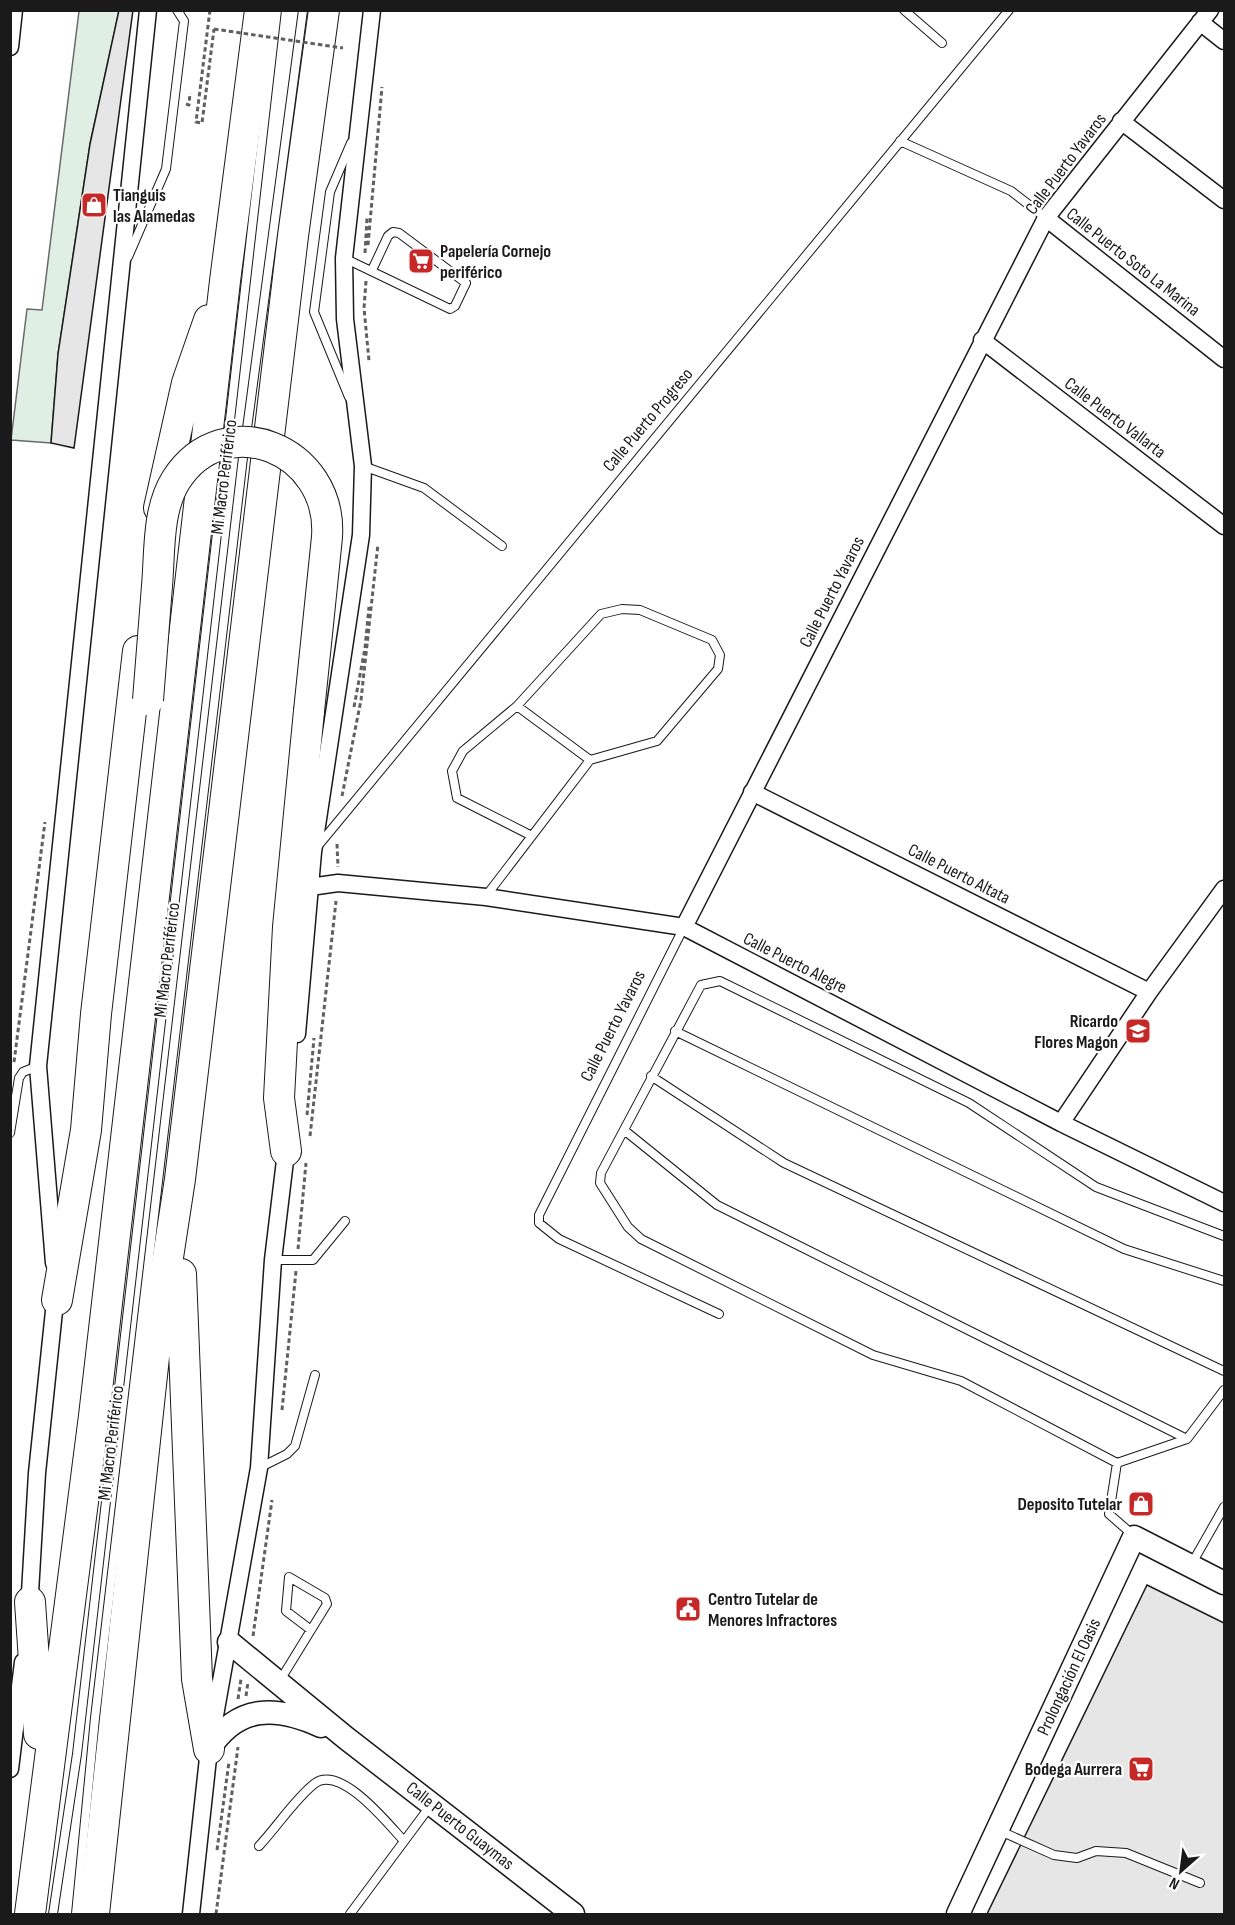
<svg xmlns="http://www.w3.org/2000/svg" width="1235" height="1925" viewBox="0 0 1235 1925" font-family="'Sofia Sans Condensed',sans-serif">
	<rect width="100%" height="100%" fill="#fff"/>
	<path fill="#e0efe3" stroke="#6a6a6a" stroke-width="1.5" d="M79,11H119L90,144L58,354L51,443L11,440L27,309L42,310Z"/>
	<path fill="#e6e6e6" stroke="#1a1a1a" stroke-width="1.5" d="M119,10H133L74,448L51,443L58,354L90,144Z
		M1147,1585L1224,1623V1914H987Z"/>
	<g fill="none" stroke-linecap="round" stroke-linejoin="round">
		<g stroke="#1a1a1a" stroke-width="10">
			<path id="lane" d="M904,10L942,43
				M900,141L1011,191L1046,218
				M128,257L166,169L184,21L177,10
				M344,258L450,309L455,306L466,283L399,233L393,232L388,236L372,270
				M349,397L314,312L330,192L351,143
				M246,436L303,10
				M363,466L424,488L502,546
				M517,706L463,751L452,771L457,798L532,836
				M317,847L1009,10
				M486,896L590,760L657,741L718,669L720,655L712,640L640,610L622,609L601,614L517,706L590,760
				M684,927L539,1215V1223L559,1239L719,1314
				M675,1031L1124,1249L1224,1281
				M651,1076L784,1163L1224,1371
				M624,1130L717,1205L1187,1439
				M10,1133L19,1078L23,1072L38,1066
				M1224,1236L1096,1187L969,1103L720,981L701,985L601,1173L600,1183L628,1227L641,1239L873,1355L961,1381L1117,1463L1187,1439L1224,1390
				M273,1260H313L345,1221
				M1117,1463L1109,1514L1133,1535
				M259,1468L287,1454L295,1446L315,1375
				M1191,1565L1224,1507
				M279,1682L327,1604L325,1598L289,1577L286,1611L311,1630
				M998,1830L1054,1855L1077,1858L1096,1851L1126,1853L1200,1883
				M259,1846C276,1828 295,1799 314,1784C340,1763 388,1824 404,1841
				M53,1914L77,1754L277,10
				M76,1914L95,1718L244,449
				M350,1914L431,1805"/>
		</g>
		<g stroke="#1a1a1a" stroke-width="19">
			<path id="street" d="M1200,22L1224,41
				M10,47L14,10
				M1121,121L1224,200
				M1046,218L1224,359
				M982,340L1224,526
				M752,792L1149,992
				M310,887L338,883L486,897L684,927L1061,1123L1224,1203
				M684,927L1046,218L1210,10
				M297,1034L313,852L361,535L363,466L345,319L344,258L372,10
				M1061,1123L1149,992L1224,889
				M54,1263L38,1066L148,10
				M29,1610L37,1473L56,1292
				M10,1769L23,1662
				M191,1914L209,1749L259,1468L273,1260L287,1144"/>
		</g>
		<g stroke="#1a1a1a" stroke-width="25">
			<path id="secondary" d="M229,1642L346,1738L573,1914
				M209,1749C238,1704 277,1706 321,1726
				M958,1914L1134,1537L1224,1583"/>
		</g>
		<g stroke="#1a1a1a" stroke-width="32">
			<path id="highway" d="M159,508L187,383L209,320
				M286,1151L279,1098L288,927L309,711
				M181,1274L197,1679L209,1749
				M57,1300L86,1130L96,1014L138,651
				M30,1602L39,1734
				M30,1914L94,1416L225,281L260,10
				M94,1914L157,1329L180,1179L293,236L324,10"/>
		</g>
		<path stroke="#5f5f5f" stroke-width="3" stroke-dasharray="4.5 3" stroke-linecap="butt" d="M210,10L196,122L202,123L214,29
			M186,104L189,105L190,93
			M368,245L382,87
			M365,253L367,218
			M366,281L364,308L369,361
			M354,707L365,648L369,607
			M342,796L361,700L378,544
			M337,844L338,867
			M14,1062L45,822
			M307,1115L314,1038
			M310,1136L336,901
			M298,1249L306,1163
			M282,1410L296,1271
			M253,1636L272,1500
			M246,1696L248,1682
			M238,1699L241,1679
			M217,1850L229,1762
			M216,1914L238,1747"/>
		<use href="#lane" stroke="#fff" stroke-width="8"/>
		<use href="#street" stroke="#fff" stroke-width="16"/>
		<use href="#secondary" stroke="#fff" stroke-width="22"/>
		<use href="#highway" stroke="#fff" stroke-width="30"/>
		<g stroke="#1a1a1a" stroke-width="32" stroke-linecap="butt">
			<path id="highway-bridge" d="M148,700C151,662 154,624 157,586C160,552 157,510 176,480C224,405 333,449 327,537L309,711"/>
		</g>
		<path stroke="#5f5f5f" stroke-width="3" stroke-dasharray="4.5 3" stroke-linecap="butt" d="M214,29L343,48"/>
		<use href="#highway-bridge" stroke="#fff" stroke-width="30"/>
	</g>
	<defs>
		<g id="shop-square" transform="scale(1.35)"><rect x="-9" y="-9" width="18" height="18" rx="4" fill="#c62828" stroke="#fff"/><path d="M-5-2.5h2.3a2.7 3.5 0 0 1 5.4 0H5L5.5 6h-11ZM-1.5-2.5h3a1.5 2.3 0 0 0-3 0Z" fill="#fff"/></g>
		<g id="supermarket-square" transform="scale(1.35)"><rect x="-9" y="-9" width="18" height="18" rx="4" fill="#c62828" stroke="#fff"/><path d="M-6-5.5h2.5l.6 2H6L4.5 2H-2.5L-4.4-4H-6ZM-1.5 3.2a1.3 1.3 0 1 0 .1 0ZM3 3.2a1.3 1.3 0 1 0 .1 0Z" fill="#fff"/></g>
		<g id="school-square" transform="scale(1.35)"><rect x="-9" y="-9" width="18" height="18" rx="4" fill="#c62828" stroke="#fff"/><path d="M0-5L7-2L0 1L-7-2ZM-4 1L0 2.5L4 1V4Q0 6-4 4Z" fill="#fff"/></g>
		<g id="civic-square" transform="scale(1.35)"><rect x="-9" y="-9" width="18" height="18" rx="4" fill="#c62828" stroke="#fff"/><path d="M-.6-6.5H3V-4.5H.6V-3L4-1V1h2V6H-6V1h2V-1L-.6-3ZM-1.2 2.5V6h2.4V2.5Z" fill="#fff"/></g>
	</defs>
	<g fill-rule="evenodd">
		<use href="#shop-square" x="94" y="205"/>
		<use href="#supermarket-square" x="421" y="261"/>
		<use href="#school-square" x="1138" y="1031"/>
		<use href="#shop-square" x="1141" y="1504"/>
		<use href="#civic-square" x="688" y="1609"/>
		<use href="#supermarket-square" x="1141" y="1769"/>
	</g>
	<g text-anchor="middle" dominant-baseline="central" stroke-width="4.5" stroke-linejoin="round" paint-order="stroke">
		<g font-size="18" fill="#1a1a1a" stroke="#fff">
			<text transform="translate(1066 164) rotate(-53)">Calle Puerto Yavaros</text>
			<text transform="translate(1133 262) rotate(38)">Calle Puerto Soto La Marina</text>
			<text transform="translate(1115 418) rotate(37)">Calle Puerto Vallarta</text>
			<text transform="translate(648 420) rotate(-50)">Calle Puerto Progreso</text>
			<text transform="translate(224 477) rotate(-83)">Mi Macro Periférico</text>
			<text transform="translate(832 592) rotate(-63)">Calle Puerto Yavaros</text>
			<text transform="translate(959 874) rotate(27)">Calle Puerto Altata</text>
			<text transform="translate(167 960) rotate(-83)">Mi Macro Periférico</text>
			<text transform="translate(795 963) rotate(27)">Calle Puerto Alegre</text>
			<text transform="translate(613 1026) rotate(-63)">Calle Puerto Yavaros</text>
			<text transform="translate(111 1443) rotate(-83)">Mi Macro Periférico</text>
			<text transform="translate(1069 1677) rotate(-65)">Prolongación El Oasis</text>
			<text transform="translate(460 1826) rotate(38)">Calle Puerto Guaymas</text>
		</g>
		<g font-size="18" font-weight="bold" fill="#1a1a1a" stroke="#fff" text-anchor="start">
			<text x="113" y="195">Tianguis<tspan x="113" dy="21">las Alamedas</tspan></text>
			<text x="440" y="251">Papelería Cornejo<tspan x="440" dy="21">periférico</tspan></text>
			<text x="1118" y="1021" text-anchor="end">Ricardo<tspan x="1118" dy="21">Flores Magon</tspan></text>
			<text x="1122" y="1504" text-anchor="end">Deposito Tutelar</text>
			<text x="708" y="1599">Centro Tutelar de<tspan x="708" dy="21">Menores Infractores</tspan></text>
			<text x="1122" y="1769" text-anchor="end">Bodega Aurrera</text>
		</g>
	</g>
	<rect width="1235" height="1925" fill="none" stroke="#1a1a1a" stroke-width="24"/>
	<g transform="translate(1181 1871) rotate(208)" stroke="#ffffff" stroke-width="4.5" paint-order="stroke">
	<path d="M0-4.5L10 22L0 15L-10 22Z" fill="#1a1a1a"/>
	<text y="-9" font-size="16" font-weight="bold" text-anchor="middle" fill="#1a1a1a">N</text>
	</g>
</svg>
